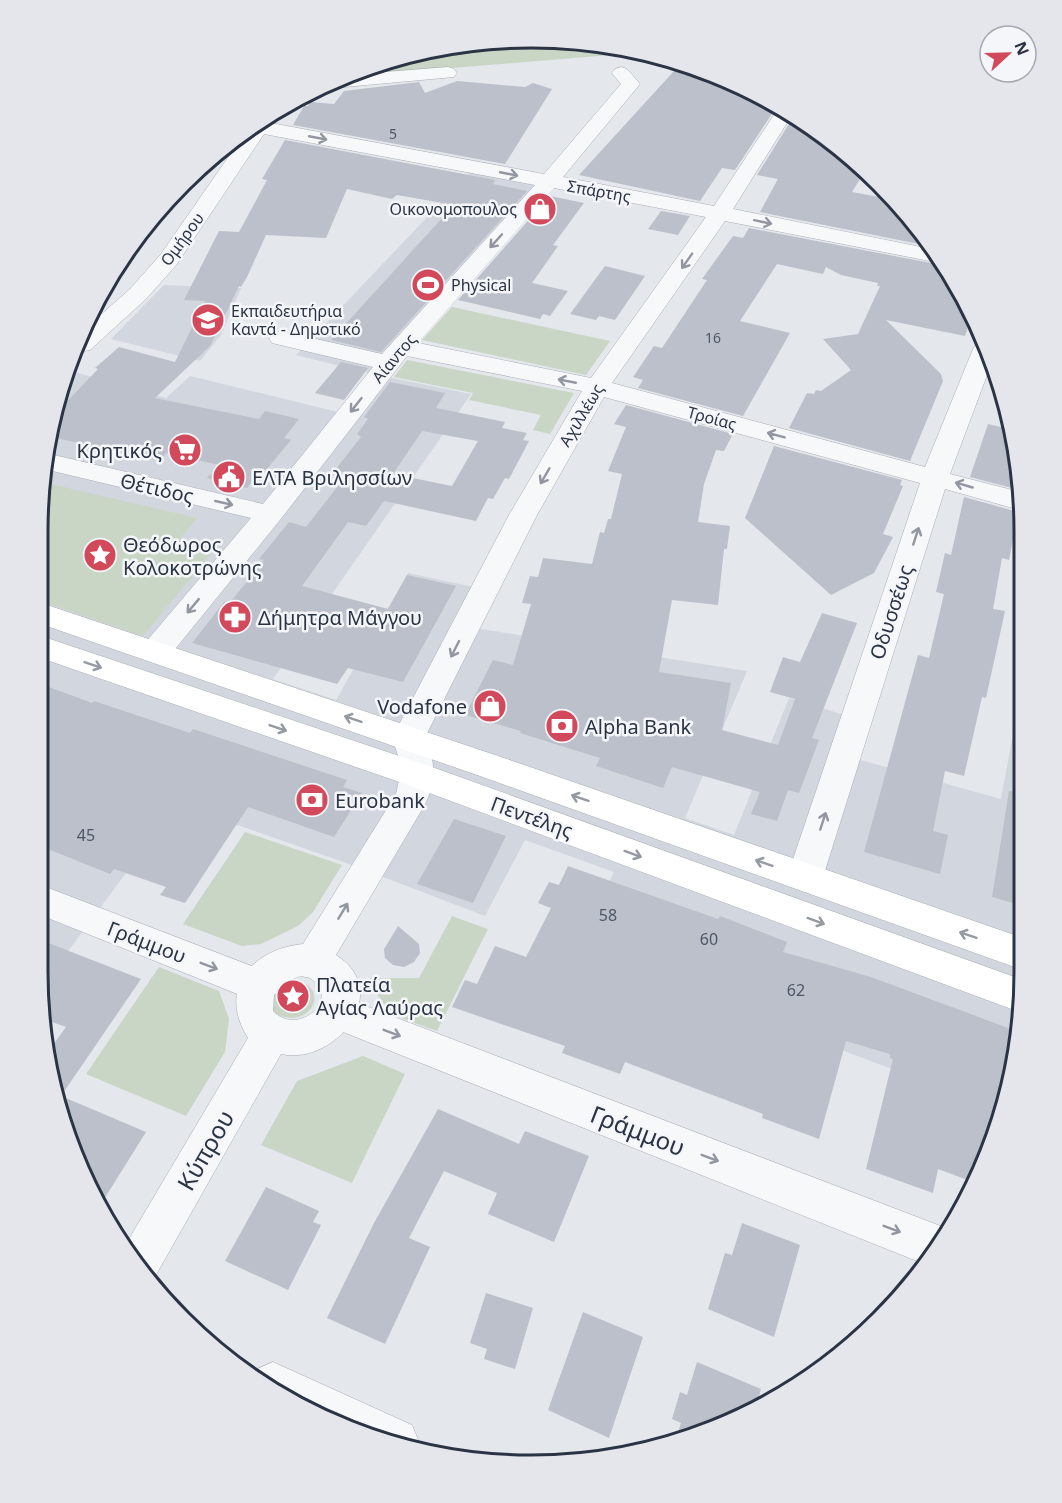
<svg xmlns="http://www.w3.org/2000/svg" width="1062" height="1503" viewBox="0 0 1062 1503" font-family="'Noto Sans',sans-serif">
	<rect width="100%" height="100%" fill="#e4e7ec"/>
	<path fill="#d2d6de" d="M473,169L553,184L387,377L471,394L273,679L336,700L408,573L487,590L468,627L747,671L685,818L734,835L789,698L844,715L832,752L1001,799L1014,728L1022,730L1023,1004L1008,1099L1003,1111L577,950L614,872L525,840L485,916L352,865L177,804L40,989L38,972V863L104,781L38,756V531L47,434L71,371L166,398L190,376L342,413L372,374L296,355Z
		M164,285L241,288L221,335L200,361L111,339Z"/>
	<path fill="#c9d6c5" d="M563,39L647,52L342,77L372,64L466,42Z
		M452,307L610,341L586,375L422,340Z
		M407,360L574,393L550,434L533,430L541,415L469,400L473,393L394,377Z
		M42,482L197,518L179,540L214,550L143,636L38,600V531Z
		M245,832L342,865L313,912L298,926L261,944L242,946L183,924Z
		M452,916L488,929L437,1031C400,1017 385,1018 370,978H419Z
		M159,967L219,991L229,1019L225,1052L186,1116L86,1074Z
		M297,980C335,992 304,1034 272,1011L274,989L284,981Z
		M363,1056L405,1074L352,1183L261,1145L297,1081Z"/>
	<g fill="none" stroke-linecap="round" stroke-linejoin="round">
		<path fill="#9fb4cc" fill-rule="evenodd" d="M576,41L583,42L581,43L498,47L449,46L458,44L498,45Z"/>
	</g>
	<path fill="#bbc0ca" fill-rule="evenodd" d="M674,71L735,83L749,88L777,106L735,170L722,168L700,201L579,175Z
		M457,81L525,87L533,83L552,89L505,164L293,125L304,106H308L310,102L334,104L344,91L419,82L425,93Z
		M794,116L831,139L865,171L852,192L896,200L929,246L760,212L778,179L757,175Z
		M285,140L495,180L493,184L527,191L381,352L331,340L454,205L397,195L392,199L347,189L326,238L266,235L247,277L241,287L239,286L210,346L155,398L259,419L265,411L299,419L284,438L291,440L266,470L261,469L247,488L207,478L219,465L166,453L160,461L47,436L55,414L98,369L95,368L119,347L175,362L205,301L184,300L219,231L239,232L267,180L262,179Z
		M550,196L584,203L553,245L558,246L532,283L568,291L550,316L543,314L540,319L458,300Z
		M661,211L690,216L678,235L648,229Z
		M749,228L941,265L973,312L965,336L886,320L941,374L943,381L910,461L789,428L807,393L814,394L816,390L821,391L851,370L823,339L858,334L880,286H877L878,283L841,275L826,267L823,274L777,264L740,321L790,333L743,416L638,388L643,380L633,377L654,346L662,348L707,280L702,279L733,236L743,238Z
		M605,266L645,276L615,320L599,316L596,320L570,314Z
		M341,362L368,368L344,400L315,393Z
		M390,382L445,393L436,408L505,422L502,428L527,433L523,440L529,441L509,479L505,478L493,499L488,498L476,521L384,501L366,526L348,522L302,586L388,609L407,575L456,586L403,682L348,668L337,684L192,643L224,602L229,604L264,560L259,559L289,522L306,527L348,473L335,470L361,437L357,434L368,419L364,417ZM422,431L478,441L452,486L393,474Z
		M626,405L733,434L724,451L716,450L704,484L698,522L730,526L727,549H724L718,605L672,600L659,672L731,683L722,730L778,745L795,699L770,692L783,657L800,662L822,613L857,623L812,738L819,740L799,793L788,790L777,821L751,814L760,792L672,767L663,788L596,766L600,758L520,733L521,731L465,715L493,660L513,665L531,604L522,603L530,576L538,577L543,558L592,564L600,532L604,533L608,519H611L622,474L608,471L626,427L614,424Z
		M988,424L1009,429L1020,466V490L970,477Z
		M774,446L902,480L900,485L903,486L883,534L893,537L874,573L831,595L745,518Z
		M964,497L1018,512L1009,560L1002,558L993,609L1005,611L986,698L982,697L964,776L945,771L933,831L948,835L940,874L864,852L918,655L929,658L944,594L936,592L945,553L951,555Z
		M38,683L92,703L94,701L190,733L193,729L347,780L343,787L362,793L334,837L248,807L185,903L160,895L166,887L114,869L110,874L38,845Z
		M1009,791L1022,792L1023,906L992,897Z
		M454,819L506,836L473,903L417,884Z
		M568,866L718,919L720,916L787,942L783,952L871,977L1019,1032L1008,1099L976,1183L938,1169L933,1193L866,1169L893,1059L890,1058V1054L846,1041L819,1139L762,1118L763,1114L625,1062L620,1074L562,1053L565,1046L452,1007L465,980L477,984L495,946L526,957L551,908L538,903L549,882L559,885Z
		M398,926L419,944L420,953L414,962L404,967L393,965L385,958L384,949Z
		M38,939L141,979L61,1096L146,1132L101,1204L54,1100L48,1052L66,1027L44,1019L38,972Z
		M438,1109L519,1144L525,1131L589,1156L554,1242L488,1214L497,1193L444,1171L409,1238L430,1247L385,1344L327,1318L374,1223Z
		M266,1187L319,1211L313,1222L321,1225L288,1290L225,1261Z
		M742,1223L800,1245L774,1337L708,1309L725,1253L732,1255Z
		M486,1293L533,1308L515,1369L484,1359L487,1349L470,1343Z
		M583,1312L643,1337L609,1438L548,1410Z
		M697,1362L761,1389L755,1411L675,1440L681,1423L672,1419L680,1392L687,1395Z"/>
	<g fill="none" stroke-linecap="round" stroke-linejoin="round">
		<g stroke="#a9aeb7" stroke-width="1">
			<path id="minor" d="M448,67L454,69L457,73L454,77L333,88L326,85L347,75Z
				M621,67L627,69L640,84L563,177L714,206L779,107L792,115L733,209L931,249L940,263L725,221L612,383L925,467L973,349L976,344L983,342L990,367L950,474L1020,492V510L945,489L823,877L818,887L805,892L792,887L787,877L920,483L604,397L537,515L420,747L408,750L396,747L392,738L509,515L582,391L407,356L280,520L167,659L156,662L145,659L141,651L145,643L251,518L44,469L45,453L263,504L373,367L272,343L269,338L272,333L281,331L382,354L535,185L264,134L177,264L146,299L90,350L78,352L88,326L130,289L161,254L247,130L272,113L276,117L271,123L544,174L621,84L612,73L615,69ZM554,188L706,217L591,378L418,343Z
				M38,884L270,973L276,985L270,997L257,1002L38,914Z
				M337,995L938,1225L949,1230L927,1265L323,1024L318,1012L323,1000Z"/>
		</g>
		<g stroke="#a9aeb7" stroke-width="1">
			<path id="tertiary" d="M408,726L420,729C435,757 439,778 424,806L336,955C394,991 336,1066 281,1054L152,1282L123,1249L248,1038C217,989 252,949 303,944L396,794L402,767L392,738L396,729ZM301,976L310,978L322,988L321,1004C309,1020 288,1027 273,1011L274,995L290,980Z
				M273,1362L412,1425L419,1442L417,1448L342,1428L254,1373L257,1369Z"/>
		</g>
		<g stroke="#a9aeb7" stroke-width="1">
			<path id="secondary" d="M38,602L504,758L1023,938V970L480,776L38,623Z
				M38,635L432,767L1023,980L1022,1013L408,785L38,657Z"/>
		</g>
		<use href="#minor" fill="#f7f8fa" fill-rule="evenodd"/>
		<use href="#tertiary" fill="#f7f8fa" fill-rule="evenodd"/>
		<use href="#secondary" fill="#fff" fill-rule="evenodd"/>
	</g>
	<defs><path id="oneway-shaft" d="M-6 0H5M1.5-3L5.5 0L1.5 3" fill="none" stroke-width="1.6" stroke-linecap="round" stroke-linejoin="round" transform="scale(1.5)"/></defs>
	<g stroke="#9196a0">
		<use href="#oneway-shaft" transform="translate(318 138) rotate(11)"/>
		<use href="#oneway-shaft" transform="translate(509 174) rotate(11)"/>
		<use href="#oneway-shaft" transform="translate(763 222) rotate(12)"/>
		<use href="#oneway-shaft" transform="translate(496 241) rotate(132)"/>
		<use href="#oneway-shaft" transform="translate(687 261) rotate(125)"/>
		<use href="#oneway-shaft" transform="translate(567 381) rotate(-169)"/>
		<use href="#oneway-shaft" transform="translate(356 405) rotate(128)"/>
		<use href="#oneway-shaft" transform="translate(776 435) rotate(-165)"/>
		<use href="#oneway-shaft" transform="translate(545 476) rotate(120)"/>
		<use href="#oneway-shaft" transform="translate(964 485) rotate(-164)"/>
		<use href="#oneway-shaft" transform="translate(224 503) rotate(13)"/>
		<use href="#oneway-shaft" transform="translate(916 536) rotate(-72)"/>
		<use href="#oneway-shaft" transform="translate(193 606) rotate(130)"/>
		<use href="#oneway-shaft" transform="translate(455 649) rotate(117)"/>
		<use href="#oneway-shaft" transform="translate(823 821) rotate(-72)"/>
		<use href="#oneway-shaft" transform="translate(343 911) rotate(-59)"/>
		<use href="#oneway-shaft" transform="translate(209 966) rotate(21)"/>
		<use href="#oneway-shaft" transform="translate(392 1033) rotate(21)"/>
		<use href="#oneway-shaft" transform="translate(710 1158) rotate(21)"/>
		<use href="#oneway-shaft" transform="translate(892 1229) rotate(21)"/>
	</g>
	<g stroke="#959aa2">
		<use href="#oneway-shaft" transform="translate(93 665) rotate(19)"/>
		<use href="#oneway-shaft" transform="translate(353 719) rotate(-161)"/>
		<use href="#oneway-shaft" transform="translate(278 728) rotate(19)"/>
		<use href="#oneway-shaft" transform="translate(580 798) rotate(-161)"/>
		<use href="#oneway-shaft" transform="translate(633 854) rotate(20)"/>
		<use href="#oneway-shaft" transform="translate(764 863) rotate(-161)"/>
		<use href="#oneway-shaft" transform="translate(816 921) rotate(20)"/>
		<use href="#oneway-shaft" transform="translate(968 935) rotate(-161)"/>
	</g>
	<defs>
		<g id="shop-disc" transform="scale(1.725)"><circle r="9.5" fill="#d1495b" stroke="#f4f6f9"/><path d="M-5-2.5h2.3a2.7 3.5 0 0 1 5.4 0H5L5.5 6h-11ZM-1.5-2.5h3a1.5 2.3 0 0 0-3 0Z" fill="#fff"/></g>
		<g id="stadium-disc" transform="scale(1.725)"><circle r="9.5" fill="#d1495b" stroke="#f4f6f9"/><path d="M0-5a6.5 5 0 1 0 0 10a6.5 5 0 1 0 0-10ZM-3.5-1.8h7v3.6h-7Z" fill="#fff"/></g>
		<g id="school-disc" transform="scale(1.725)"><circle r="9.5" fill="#d1495b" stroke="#f4f6f9"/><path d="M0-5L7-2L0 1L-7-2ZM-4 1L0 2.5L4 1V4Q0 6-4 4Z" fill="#fff"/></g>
		<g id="supermarket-disc" transform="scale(1.725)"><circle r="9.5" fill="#d1495b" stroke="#f4f6f9"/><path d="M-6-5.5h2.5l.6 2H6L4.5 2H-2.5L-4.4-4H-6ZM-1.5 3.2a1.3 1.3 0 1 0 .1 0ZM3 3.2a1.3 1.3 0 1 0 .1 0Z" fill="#fff"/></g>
		<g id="civic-disc" transform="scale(1.725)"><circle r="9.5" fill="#d1495b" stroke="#f4f6f9"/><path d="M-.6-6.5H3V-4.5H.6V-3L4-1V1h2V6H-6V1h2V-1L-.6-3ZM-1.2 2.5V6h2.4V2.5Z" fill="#fff"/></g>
		<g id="sight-disc" transform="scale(1.725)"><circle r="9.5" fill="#d1495b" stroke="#f4f6f9"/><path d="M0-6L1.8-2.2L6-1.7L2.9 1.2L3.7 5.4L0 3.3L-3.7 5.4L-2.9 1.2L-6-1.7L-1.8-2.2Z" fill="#fff"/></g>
		<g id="pharmacy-disc" transform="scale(1.725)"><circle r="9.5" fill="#d1495b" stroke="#f4f6f9"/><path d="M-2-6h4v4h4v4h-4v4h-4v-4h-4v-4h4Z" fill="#fff"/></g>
		<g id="bank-disc" transform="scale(1.725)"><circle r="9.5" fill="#d1495b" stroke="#f4f6f9"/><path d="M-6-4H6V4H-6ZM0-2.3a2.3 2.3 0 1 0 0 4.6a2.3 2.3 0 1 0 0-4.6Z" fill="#fff"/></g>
	</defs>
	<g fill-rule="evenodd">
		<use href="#shop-disc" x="540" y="209"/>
		<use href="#stadium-disc" x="428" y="285"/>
		<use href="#school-disc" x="208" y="320"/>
		<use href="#supermarket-disc" x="185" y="450"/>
		<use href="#civic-disc" x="229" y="477"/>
		<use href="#sight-disc" x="100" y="555"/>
		<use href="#pharmacy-disc" x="235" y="617"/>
		<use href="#shop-disc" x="490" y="706"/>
		<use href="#bank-disc" x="562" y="726"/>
		<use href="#bank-disc" x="312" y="800"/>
		<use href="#sight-disc" x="293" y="996"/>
	</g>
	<g text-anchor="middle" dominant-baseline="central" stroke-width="5" stroke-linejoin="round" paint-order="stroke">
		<g font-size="14" fill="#4f5766">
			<text x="393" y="133">5</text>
			<text x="713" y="337">16</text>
		</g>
		<g font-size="16" fill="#2b3445" stroke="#f4f6f9">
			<text transform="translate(599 191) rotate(10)">Σπάρτης</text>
			<text transform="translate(182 239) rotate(-54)">Ομήρου</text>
			<text transform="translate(394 358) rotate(-50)">Αίαντος</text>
			<text transform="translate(581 415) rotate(-59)">Αχιλλέως</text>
			<text transform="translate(712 418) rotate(15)">Τροίας</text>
		</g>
		<g font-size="16" fill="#2b3445" stroke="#f4f6f9" text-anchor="start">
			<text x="517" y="209" text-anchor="end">Οικονομοπουλος</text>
			<text x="451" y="285">Physical</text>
			<text x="231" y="311">Εκπαιδευτήρια<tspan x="231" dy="18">Καντά - Δημοτικό</tspan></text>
		</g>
		<g font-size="16" fill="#4f5766">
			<text x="86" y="835">45</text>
			<text x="608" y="915">58</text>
			<text x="709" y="939">60</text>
			<text x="796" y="990">62</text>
		</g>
		<g font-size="20" fill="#2b3445" stroke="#f4f6f9" text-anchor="start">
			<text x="162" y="450" text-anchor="end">Κρητικός</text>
			<text x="252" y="477">ΕΛΤΑ Βριλησσίων</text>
			<text x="123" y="544">Θεόδωρος<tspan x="123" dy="23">Κολοκοτρώνης</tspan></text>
			<text x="258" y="617">Δήμητρα Μάγγου</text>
			<text x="467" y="706" text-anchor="end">Vodafone</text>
			<text x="585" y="726">Alpha Bank</text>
			<text x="335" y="800">Eurobank</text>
			<text x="316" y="984">Πλατεία<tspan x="316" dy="23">Αγίας Λαύρας</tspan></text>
		</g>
		<g font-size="20" fill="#2b3445" stroke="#f4f6f9">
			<text transform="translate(157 488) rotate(13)">Θέτιδος</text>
			<text transform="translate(891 612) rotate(-72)">Οδυσσέως</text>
			<text transform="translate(532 817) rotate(20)">Πεντέλης</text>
			<text transform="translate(147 942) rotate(21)">Γράμμου</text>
		</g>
		<g font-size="24" fill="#2b3445" stroke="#f4f6f9">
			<text transform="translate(638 1130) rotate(21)">Γράμμου</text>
			<text transform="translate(205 1150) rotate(-60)">Κύπρου</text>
		</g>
	</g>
	<path d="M0 0H1062V1503H0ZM531 48H531A483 483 0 0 1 1014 531V972A483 483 0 0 1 531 1455H531A483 483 0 0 1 48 972V531A483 483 0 0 1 531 48Z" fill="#e4e6eb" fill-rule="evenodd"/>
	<path fill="none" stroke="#2b3445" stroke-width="3" d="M531 48H531A483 483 0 0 1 1014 531V972A483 483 0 0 1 531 1455H531A483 483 0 0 1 48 972V531A483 483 0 0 1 531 48Z"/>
	<g transform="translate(1008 54) rotate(68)"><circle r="28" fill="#f4f6f9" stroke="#a4a8b1" stroke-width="1.5"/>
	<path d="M0-4.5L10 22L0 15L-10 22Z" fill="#d1495b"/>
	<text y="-9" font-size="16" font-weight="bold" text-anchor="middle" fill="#2b3445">N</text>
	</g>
</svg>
